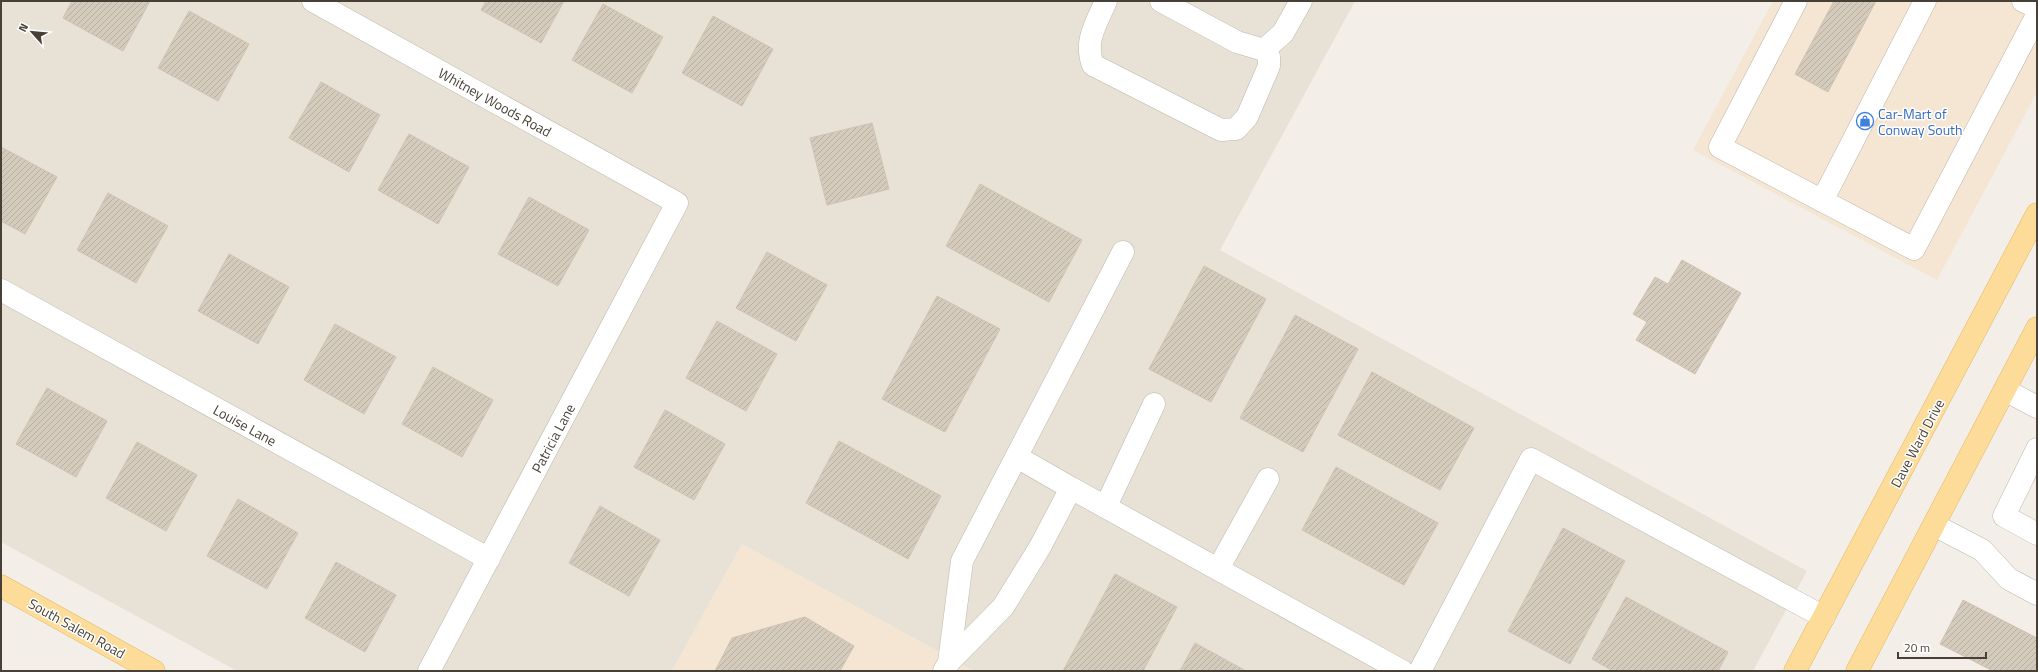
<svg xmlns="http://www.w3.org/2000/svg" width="2038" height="672" viewBox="0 0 2038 672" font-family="'Titillium Web',sans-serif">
	<defs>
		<pattern id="building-hatch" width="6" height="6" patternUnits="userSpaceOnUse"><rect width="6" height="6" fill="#d5cbbd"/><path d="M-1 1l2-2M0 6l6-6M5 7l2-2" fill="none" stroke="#b8afa3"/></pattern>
	</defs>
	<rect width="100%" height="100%" fill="#f3efe8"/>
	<path fill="#e7e1d6" d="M1,1H1355L1220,250L1807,571L1753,671H974L742,544L672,671H237L1,542Z"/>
	<path fill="#f5e5d3" d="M1773,1H2037V92L1937,280L1693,150Z
		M742,544L974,671H672Z"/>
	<path fill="url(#building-hatch)" stroke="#d0c2b1" d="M72,1H150L123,51L63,18Z
		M486,1H564L541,43L481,10Z
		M1834,1H1876L1828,92L1795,74Z
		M603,4L663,37L632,93L572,60Z
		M189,11L249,44L218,101L158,68Z
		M713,16L773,49L742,106L682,73Z
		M321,82L380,115L349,172L289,138Z
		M872,123L889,189L827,205L810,138Z
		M409,134L469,167L438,224L378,190Z
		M1,147L57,177L25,234L1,221Z
		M980,184L1082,240L1049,302L946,246Z
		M108,193L168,226L136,283L77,250Z
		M529,197L589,230L558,286L498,254Z
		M767,252L827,285L796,341L736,308Z
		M229,254L289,287L258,344L198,311Z
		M1682,260L1741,293L1695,374L1636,340L1647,322L1633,314L1655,277L1668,284Z
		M1204,266L1266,299L1211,402L1149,369Z
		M937,296L1000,329L945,432L882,399Z
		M1295,315L1358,349L1303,452L1240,418Z
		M717,321L777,354L746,411L686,378Z
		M335,324L396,357L364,414L304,380Z
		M433,367L493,400L462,457L402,424Z
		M1372,372L1474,428L1440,490L1338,435Z
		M47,388L107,421L76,477L16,444Z
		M665,410L725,444L694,500L634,467Z
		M839,441L941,496L908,559L806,503Z
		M137,442L197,475L166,531L106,498Z
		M1336,467L1438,523L1404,585L1302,530Z
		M238,499L298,533L267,589L207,556Z
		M600,506L660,540L629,596L569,563Z
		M1563,528L1625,561L1570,664L1508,631Z
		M336,562L396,595L365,652L305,618Z
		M1115,574L1177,607L1143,671H1063Z
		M1626,597L1728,652L1718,671H1613L1592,659Z
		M1963,600L2037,638V671H1993L1940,644Z
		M805,617L854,646L840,671L800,670L715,671L732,638Z
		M1195,643L1246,671H1180Z"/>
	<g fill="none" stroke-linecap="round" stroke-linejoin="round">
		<g stroke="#bfb7aa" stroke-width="23">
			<path id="minor" d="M313,1L677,203L429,671
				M1106,1C1096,24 1084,41 1093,65L1221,130L1236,129L1247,117L1269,66V57L1264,50
				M1161,1L1237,42L1264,50L1283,33L1301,1
				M1796,1L1720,147L1914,249L2037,15
				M2023,1L2037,8
				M1822,201L1925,1
				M1,290L489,559
				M2005,390L2037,407
				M2037,449L2004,516L2037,534
				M1017,457L1071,488
				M1106,506L1154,404
				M1934,525L1982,550L2009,579L2037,594
				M1218,569L1268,479
				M949,662L962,561L1123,252
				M944,671L949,662L1003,607L1040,547L1071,488L1402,671
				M1420,671L1531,459L1824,617"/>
		</g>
		<g stroke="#e2b867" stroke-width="23">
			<path id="major" d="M1,586L154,671
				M1795,671L2037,214
				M1857,671L2037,328"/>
		</g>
		<use href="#minor" stroke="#fff" stroke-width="22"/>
		<use href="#major" stroke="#fcdc98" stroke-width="22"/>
	</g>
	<defs>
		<g id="shop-ring" transform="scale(0.9)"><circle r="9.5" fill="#fff" stroke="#3f7fe0" stroke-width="1.5"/><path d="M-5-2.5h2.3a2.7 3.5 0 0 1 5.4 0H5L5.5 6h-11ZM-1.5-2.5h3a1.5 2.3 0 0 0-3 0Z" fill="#3f7fe0"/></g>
	</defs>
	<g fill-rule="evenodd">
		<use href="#shop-ring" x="1865" y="121"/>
	</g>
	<g text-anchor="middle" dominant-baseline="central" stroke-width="3" stroke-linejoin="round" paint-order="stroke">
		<g font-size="14" fill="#474036" stroke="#fff">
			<text transform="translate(495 102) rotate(29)">Whitney Woods Road</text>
			<text transform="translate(245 425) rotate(29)">Louise Lane</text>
			<text transform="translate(553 438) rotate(-62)">Patricia Lane</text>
			<text transform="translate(1917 443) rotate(-62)">Dave Ward Drive</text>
			<text transform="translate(77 628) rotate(29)">South Salem Road</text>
		</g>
		<g font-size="14" fill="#366cbe" stroke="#fff" text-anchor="start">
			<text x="1878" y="113">Car-Mart of<tspan x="1878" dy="16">Conway South</tspan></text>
		</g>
	</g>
	<rect width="2038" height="672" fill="none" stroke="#474036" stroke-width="4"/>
	<g transform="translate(32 32) rotate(297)" stroke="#ffffff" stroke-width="3" paint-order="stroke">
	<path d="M0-3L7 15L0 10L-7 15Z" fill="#474036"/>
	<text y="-6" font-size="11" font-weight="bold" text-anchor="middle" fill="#474036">N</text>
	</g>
	<path d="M1898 652v6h88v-6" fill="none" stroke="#474036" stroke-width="2"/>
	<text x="1904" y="652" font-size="12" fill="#474036" stroke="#ffffff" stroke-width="3" paint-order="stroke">20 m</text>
</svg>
